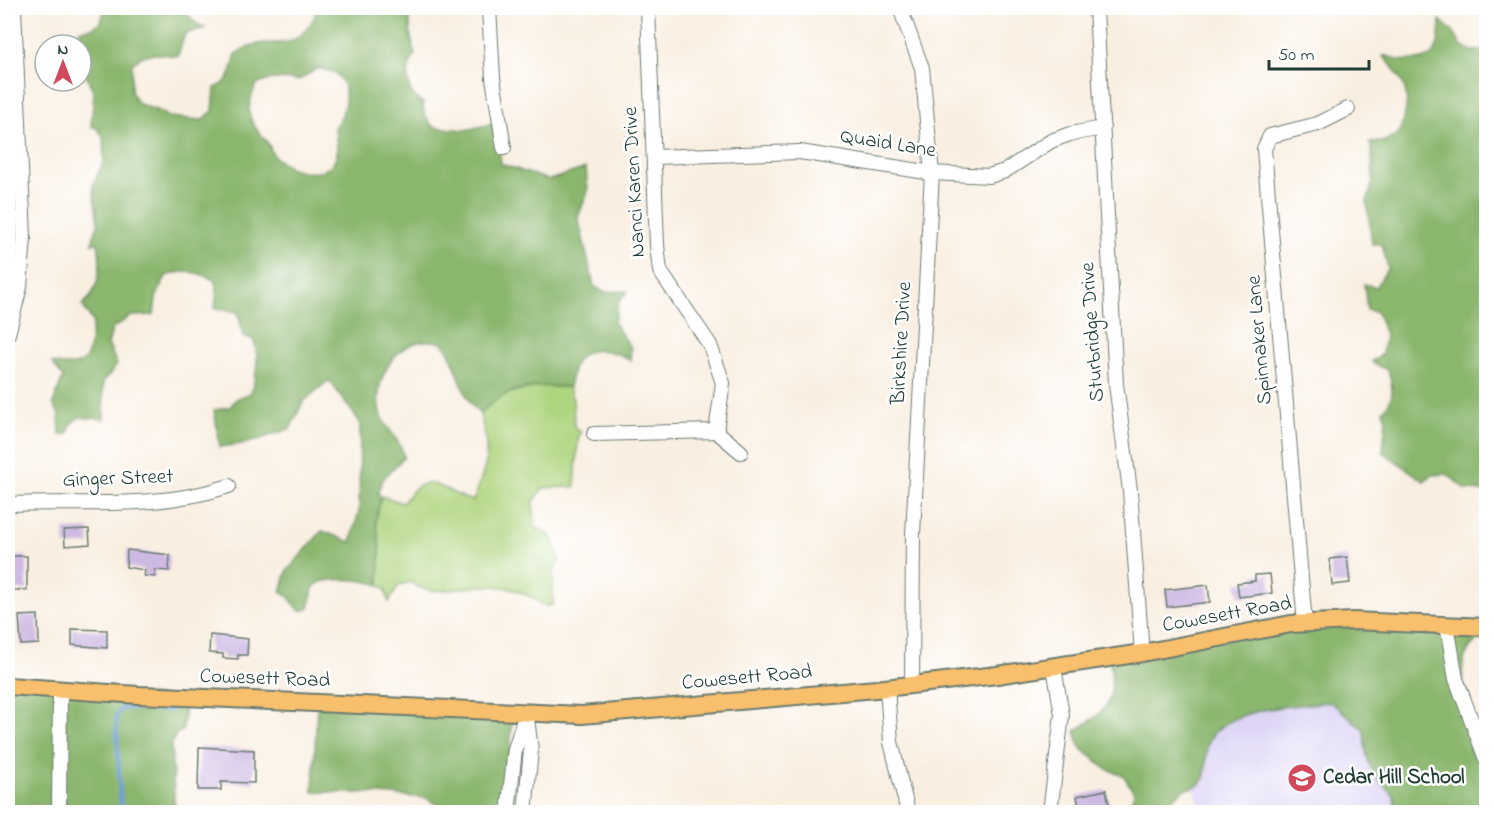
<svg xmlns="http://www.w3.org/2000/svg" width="1494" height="820" viewBox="0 0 1494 820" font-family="'Indie Flower',sans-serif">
	<rect width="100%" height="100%" fill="#fff"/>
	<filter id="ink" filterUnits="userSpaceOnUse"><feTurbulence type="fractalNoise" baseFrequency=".0167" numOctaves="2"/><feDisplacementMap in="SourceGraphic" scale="12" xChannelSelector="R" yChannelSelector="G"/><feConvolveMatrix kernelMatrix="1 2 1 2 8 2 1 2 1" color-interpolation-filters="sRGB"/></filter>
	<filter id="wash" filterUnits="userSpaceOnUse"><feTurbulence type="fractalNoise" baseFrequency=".008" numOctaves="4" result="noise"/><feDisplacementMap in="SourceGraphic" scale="24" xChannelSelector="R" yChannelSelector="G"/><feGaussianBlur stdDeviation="1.35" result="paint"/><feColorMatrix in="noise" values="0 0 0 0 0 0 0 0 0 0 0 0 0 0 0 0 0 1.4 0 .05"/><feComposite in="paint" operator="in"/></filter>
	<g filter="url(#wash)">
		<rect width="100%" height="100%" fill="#f9efe1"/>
		<path fill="#ded5f5" d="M1343,692L1442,812H1202L1179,744L1241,707Z"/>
		<path fill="#aed47e" stroke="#668859" stroke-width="1.5" d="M544,386L569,387L573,400L574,426L581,433L578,439L575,487L543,488L533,503L535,527L552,537L560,559L553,573V605L545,606C528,594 511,586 489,586C464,585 431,599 410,582L399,585L389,602L385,589L379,585L380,549L376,520L381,496L403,503C427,465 443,493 473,501C488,464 491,453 480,414C501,391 514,391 544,386Z"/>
		<path fill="#8ab66d" stroke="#547a50" stroke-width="1.5" fill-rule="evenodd" d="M105,8H183L194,22L205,28L185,34L178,56C161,54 145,50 132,64L131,91L137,103L161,112L168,117L202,120L213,111L215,88C233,81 231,70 236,54C270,27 289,65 316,14L312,8H412L409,11L411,38L415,54C405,70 404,93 423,103L424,114L433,127L465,130L497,123L501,164L549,180L586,168L588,191L578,217L594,286L604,292L628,291L619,301L614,323L631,348L630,360C614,351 586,342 575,364C572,371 571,380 569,387C531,385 507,385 480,414C460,397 460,365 443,343C438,342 430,340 424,341C394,345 375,378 379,408C382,427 401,438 404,457L382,480L378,494L381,496L376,520L380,549L379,585C366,580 323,575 314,587C310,594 313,602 308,609L300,611L286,594L281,592L287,571L322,531L351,542L359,511L360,422L329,380L303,402L290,429L248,443L220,447L214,410L230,407L236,399L251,393C257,374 260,357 253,339L243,336L238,312L215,308L217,289L214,280C198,271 183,269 166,276L156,298L154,315L131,316L112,329L108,344L117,365L103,382L104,419L79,417L71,424L68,434L60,435L59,414L53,404L63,377L52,363C92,372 88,355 93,322L82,305C100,292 102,264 98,243H92L98,224L93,185L104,161L103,137L97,128L91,126L94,93L84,71L79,30L92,28L101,22ZM318,68C323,70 331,70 336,74C351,87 346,113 335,126C335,135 339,150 336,158C325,182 290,172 276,158C271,154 271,147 267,142C248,121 244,112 256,85L272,79L299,80Z
			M1440,20L1454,33L1462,47L1472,51L1486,50V492L1465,489L1447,474L1432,475L1424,481L1383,452L1386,419L1383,411C1395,399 1393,386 1388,370L1374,364L1372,361L1382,355L1385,335L1377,312L1367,310L1364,284L1376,287L1388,268L1382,244H1372L1367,202L1373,181L1372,147L1369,143L1382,142L1398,135C1413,100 1409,84 1383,56C1390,55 1391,58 1397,60C1402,61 1410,60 1416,60C1441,59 1439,40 1440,20Z
			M1289,624L1486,634C1435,662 1482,719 1486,761C1488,778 1486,796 1486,812H1404L1395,807L1394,795C1370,775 1365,760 1364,730L1331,702C1297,705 1240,707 1215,732C1195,752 1221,787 1184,789L1167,804L1165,812H1129L1134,792L1124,776L1105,768L1080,747L1075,731C1111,708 1116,700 1109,657Z
			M8,684L185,698L183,730L176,734L171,745L175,812H58L57,805H30L22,812H8Z
			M317,704L513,712L505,812C474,812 451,818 427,798L368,793L313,792Z"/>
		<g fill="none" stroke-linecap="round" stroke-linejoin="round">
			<path stroke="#709ed8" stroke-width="4" d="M121,812L116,716L122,708L171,710"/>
		</g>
		<g id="blocks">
			<path fill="#ceb9e3" d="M89,529L90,544L65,546L64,530Z
				M127,550L170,555L169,571L155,570V577L144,576L145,570L126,567Z
				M9,556H27V590H12Z
				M1347,557L1350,583L1332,585L1330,559Z
				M1270,574L1272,593L1239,597L1237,583L1255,581V575Z
				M1208,585L1210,602L1167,607L1165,590Z
				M38,615L39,644L21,645L19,616Z
				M72,629L107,630V648L72,645Z
				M210,635L248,639L247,655H238V659L223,658V654L209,653Z
				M199,747L254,750V783L221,782V790H198Z
				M1106,790L1110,808L1096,813H1080L1077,796Z"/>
		</g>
	</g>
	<g filter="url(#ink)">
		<use href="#blocks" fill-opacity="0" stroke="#6b7b71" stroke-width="1.5"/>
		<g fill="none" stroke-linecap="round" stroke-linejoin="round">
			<g stroke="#6b7b71" stroke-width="16">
				<path id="minor" d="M489,8L493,78L504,148
					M648,8L657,245L660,271L710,345L723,383L716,431
					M900,8L922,68L932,173L913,534L912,684
					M1096,8L1116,384L1130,491L1142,653
					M654,157L800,152L932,173L989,176L1005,171L1051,141L1070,134L1103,128
					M8,334L20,287L24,238L14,8
					M716,431L741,452
					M594,434L716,431
					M8,504C80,501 159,510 229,486
					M1305,624L1264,149L1270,136L1318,124L1348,109
					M1447,625L1456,679L1486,759
					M887,688L891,742L908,812
					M59,812L60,690
					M508,812L515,749L526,713
					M525,812L531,750L527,718
					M1050,812L1062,715L1054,667"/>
			</g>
			<g stroke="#6b7b71" stroke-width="20">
				<path id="major" d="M8,686L139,695L582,715L876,689L997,675L1142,653L1291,624L1353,621L1486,627"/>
			</g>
			<use href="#minor" stroke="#fff" stroke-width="14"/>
			<use href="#major" stroke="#f8bf6c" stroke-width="16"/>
		</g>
	</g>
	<defs>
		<g id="school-disc" transform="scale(1.5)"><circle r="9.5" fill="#d1495b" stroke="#fff"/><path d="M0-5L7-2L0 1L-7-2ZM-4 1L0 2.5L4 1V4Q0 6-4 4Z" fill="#fff"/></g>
	</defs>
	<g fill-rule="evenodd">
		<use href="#school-disc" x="1302" y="778"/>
	</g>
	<g text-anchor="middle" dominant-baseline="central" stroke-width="5" stroke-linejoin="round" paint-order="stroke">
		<g font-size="21" fill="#1f3d34" stroke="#fff">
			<text transform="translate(888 144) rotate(9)">Quaid Lane</text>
			<text transform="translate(635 182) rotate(-93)">Nanci Karen Drive</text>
			<text transform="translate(1093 332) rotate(-94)">Sturbridge Drive</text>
			<text transform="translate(1260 340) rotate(-95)">Spinnaker Lane</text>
			<text transform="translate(902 343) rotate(-87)">Birkshire Drive</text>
			<text transform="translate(118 479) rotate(-2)">Ginger Street</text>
			<text transform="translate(1227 615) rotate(-10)">Cowesett Road</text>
			<text transform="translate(747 678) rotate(-5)">Cowesett Road</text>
			<text transform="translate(265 679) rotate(2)">Cowesett Road</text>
		</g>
		<g font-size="21" font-weight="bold" fill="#1f3d34" stroke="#fff" text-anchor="start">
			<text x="1323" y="778">Cedar Hill School</text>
		</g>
	</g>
	<rect width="1494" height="820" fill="none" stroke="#fff" stroke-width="30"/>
	<g transform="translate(63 63)"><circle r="28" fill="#ffffff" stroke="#a5b1ae" stroke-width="1.5"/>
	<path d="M0-4.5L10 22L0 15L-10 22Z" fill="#d1495b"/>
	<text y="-9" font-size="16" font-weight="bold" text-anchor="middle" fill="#1f3d34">N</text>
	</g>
	<path d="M1269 60v9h100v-9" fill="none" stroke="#1f3d34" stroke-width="3"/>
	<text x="1278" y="60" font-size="18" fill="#1f3d34" stroke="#ffffff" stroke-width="4.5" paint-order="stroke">50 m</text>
</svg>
